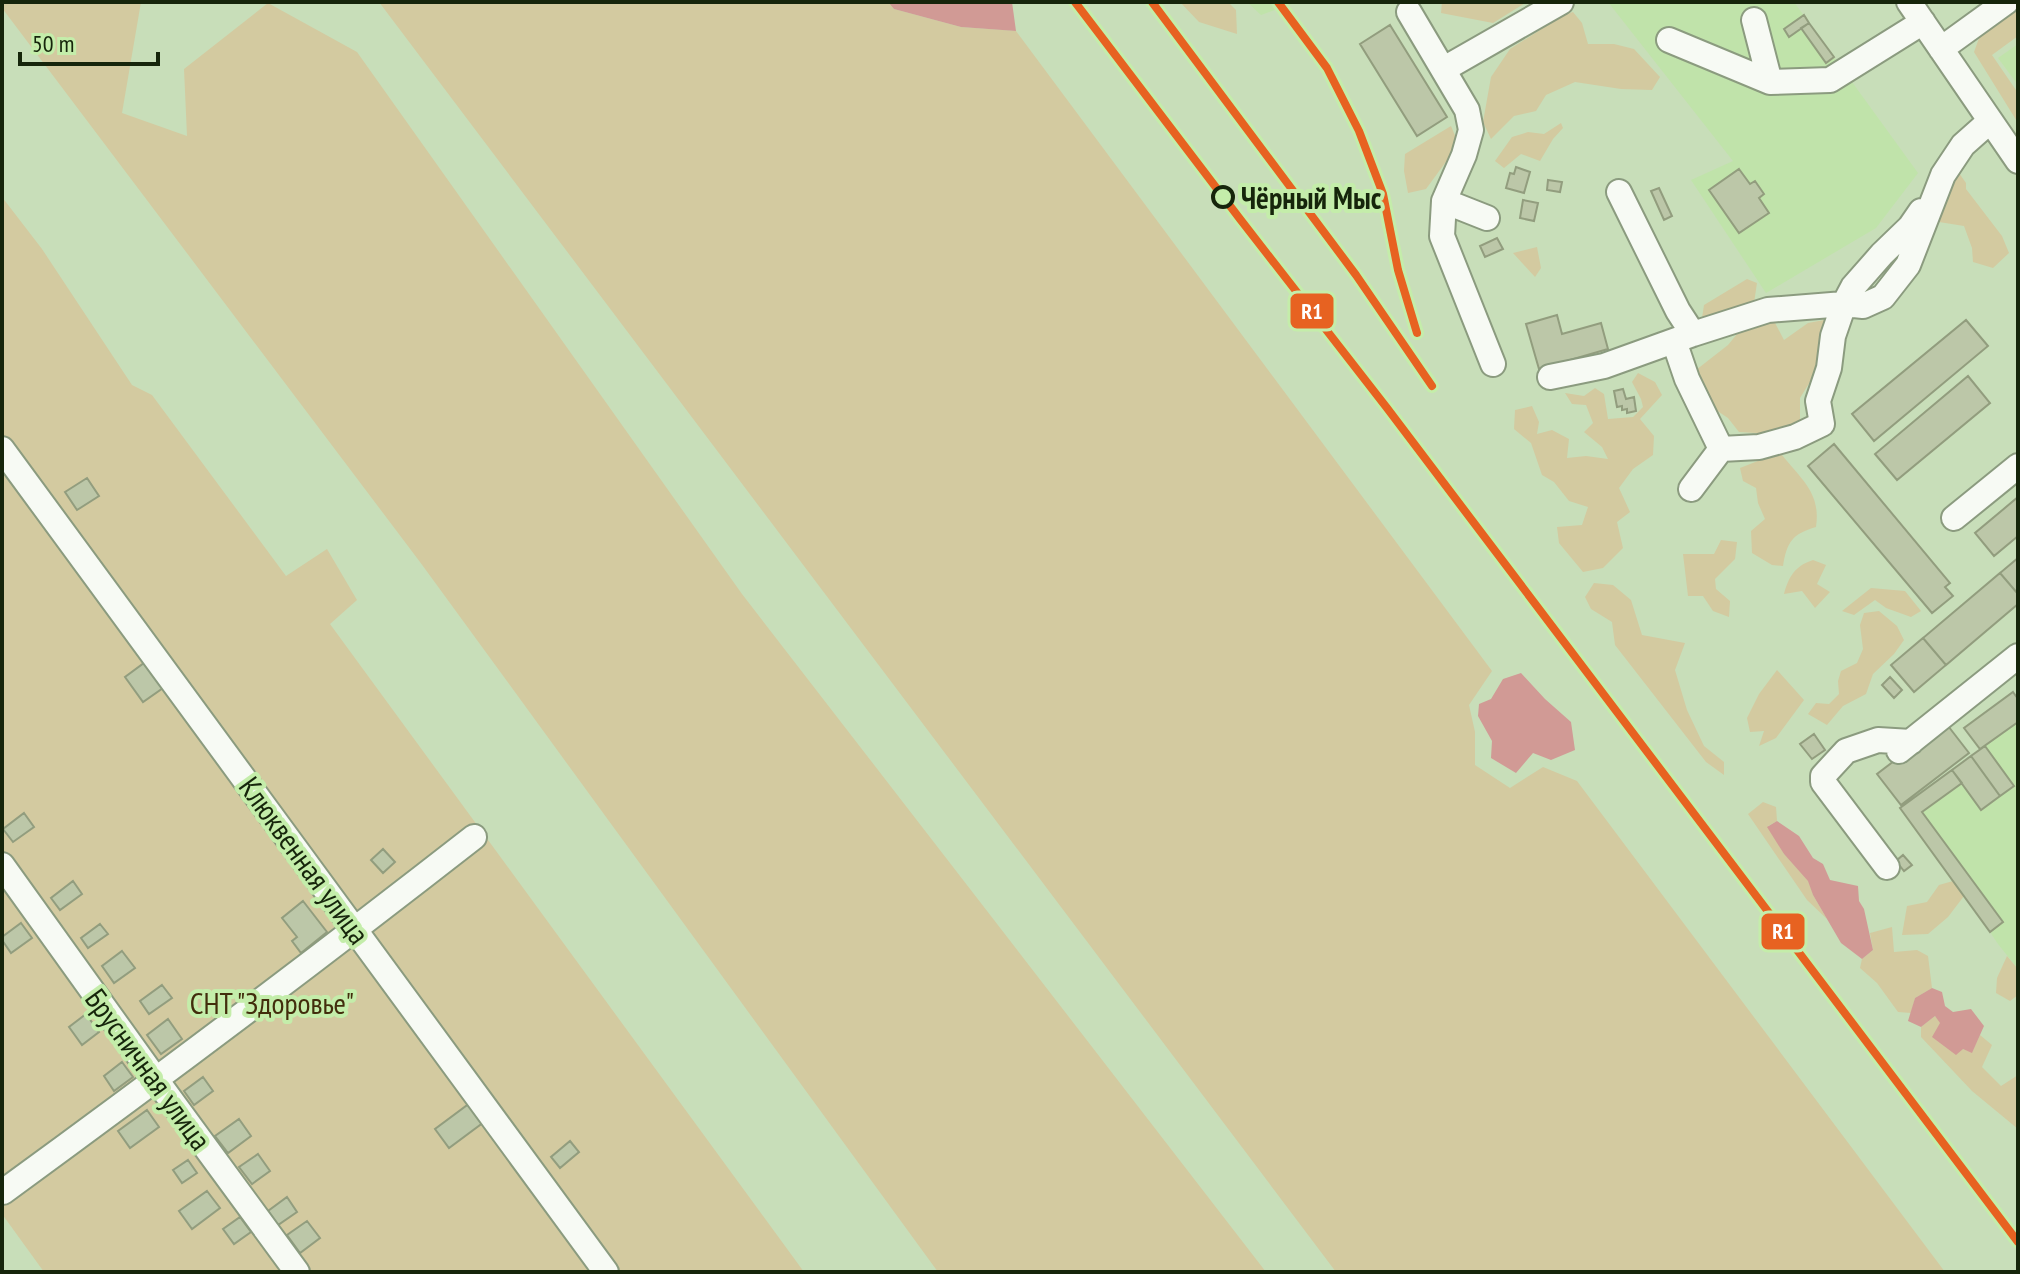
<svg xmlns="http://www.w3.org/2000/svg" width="2020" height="1274" viewBox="0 0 2020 1274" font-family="'PT Sans Narrow',sans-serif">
	<rect width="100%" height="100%" fill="#c8deb9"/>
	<path fill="#c0e3aa" d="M1247,2H1297L1261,15Z
		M1608,2H1794L1918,173L1876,228L1766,293L1691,180L1733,161Z
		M2018,44V85L1998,58Z
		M2018,722V969L1998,944L1990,932L1900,808Z"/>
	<path fill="#d3caa0" d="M2,2H141L122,113L187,136L184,69L268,3L357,52L742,594L1266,1272H938L420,562L2,8Z
		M379,2H888L894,9L961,27L1016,31L1492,671L1469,705L1475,732V765L1510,788L1543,767L1577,781L1945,1272H1336Z
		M1180,2H1228L1236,10L1237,34L1199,22Z
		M1442,2H1527L1493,23L1441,13Z
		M2018,5V36L1992,55L2018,93V123L1974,52L1982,30Z
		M1573,12L1582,23L1588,44H1614L1634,49L1660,77L1652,90L1621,89L1575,82L1546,95L1536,111L1514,116L1491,139L1483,122L1491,77L1510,49L1540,30L1551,19Z
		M1561,123L1563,128L1553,139L1540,161L1521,154L1504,168L1495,161L1512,137L1528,132L1544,134Z
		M1451,126L1456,138L1448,159L1426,189L1408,193L1404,171L1405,154Z
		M1959,173L1966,183V189L2002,236L2009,253L1993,268L1973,262L1972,248L1964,226L1939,222L1948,190Z
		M2,197L42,249L132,385L152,395L286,576L327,549L357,600L330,624L804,1272H44L2,1214Z
		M1537,247L1541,268L1535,277L1513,253Z
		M1747,279L1757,283L1754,303L1715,319L1702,318L1704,305Z
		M1824,320L1821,364L1800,398V421L1774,434L1739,432L1728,418L1713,408L1696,370L1728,345L1742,328L1774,321L1784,340L1808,323Z
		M1638,373L1655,382L1662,395L1640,419L1654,436L1653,455L1633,469L1619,488L1630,512L1617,522L1623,548L1603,568L1583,572L1559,543L1557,527L1582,525L1588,507L1569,501L1554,482L1542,475L1531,443L1514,429L1515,410L1532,406L1539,422L1537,434L1552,430L1569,439L1567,458L1586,456L1608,459L1602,447L1584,432L1593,423L1586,405L1572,404L1565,393L1584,396L1595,388L1604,394L1608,419L1633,417L1643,407L1641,399L1632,382Z
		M1782,455C1802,480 1821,493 1816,527C1792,534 1787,542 1783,566L1772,565L1752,553L1751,531L1765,519L1758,503L1756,488L1743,481L1740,468L1768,457Z
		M1721,540L1737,542L1735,559L1715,579L1716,589L1730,601L1729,617L1713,611L1703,596H1688L1683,554H1714Z
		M1813,560L1826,565L1817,584L1830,592L1815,608L1802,591L1784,594C1789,576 1795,566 1813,560Z
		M1594,583L1613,585L1631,600L1642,635L1685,643L1675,670L1687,710L1704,746L1724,762V775L1706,762L1615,645L1612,622L1591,609L1585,597Z
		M1871,588L1905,591L1921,611L1911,617L1886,608L1875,600L1854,615L1842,611Z
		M1879,611L1897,626L1904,640L1894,654L1873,674L1866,694L1843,706L1827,725L1808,714L1816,703L1829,704L1839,694L1838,681L1841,671L1857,663L1863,649L1860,625L1864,613Z
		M1777,670L1804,700L1776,738L1759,746L1764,731L1750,732L1747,718L1759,694Z
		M1763,802L1776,807L1777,821L1768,826L1784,854L1809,881L1813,895L1827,919L1807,900L1748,814Z
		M1953,881L1964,896L1948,917L1928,934L1902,935L1907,906L1927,902L1939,885Z
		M1892,927L1894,952L1917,950L1928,956L1932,988L1915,998L1911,1013L1898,1012L1877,983L1860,968L1862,959L1873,950L1870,933Z
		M2007,956L2018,969V995L2010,1001L1996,993L1997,978Z
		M1935,1016L1963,1049L1972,1052L1980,1035L1992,1045L1982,1067L2001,1086L2018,1075V1129L1972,1091L1921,1037V1027Z"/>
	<path fill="#d19a95" d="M888,2H1012L1016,31L961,27L894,9Z
		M1521,673L1545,699L1571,722L1575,750L1551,760L1533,753L1516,773L1491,758L1492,741L1478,716L1479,704L1491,699L1503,679Z
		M1777,821L1799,836L1813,858L1823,864L1830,880L1858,886L1859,901L1864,909L1873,950L1862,959L1841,943L1813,895L1808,881L1784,854L1767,827Z
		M1932,988L1942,992L1945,1006L1953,1012L1971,1009L1984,1026L1972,1053L1963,1049L1956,1055L1932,1037L1940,1023L1935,1016L1921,1027L1908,1021L1915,998Z"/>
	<path fill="#bcc7a8" stroke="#929d7e" stroke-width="2" d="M1804,15L1809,23L1789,37L1784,29Z
		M1809,23L1834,57L1826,63L1801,28Z
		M1390,25L1447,117L1417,136L1360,44Z
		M1516,167L1530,172L1524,193L1506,188L1510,173L1514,174Z
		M1739,169L1750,184L1755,181L1764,194L1759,198L1769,213L1739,233L1709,190Z
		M1548,180L1562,182L1560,192L1547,190Z
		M1659,188L1672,216L1664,220L1651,191Z
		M1523,200L1538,203L1534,221L1520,218Z
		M1497,238L1503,249L1485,257L1480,246Z
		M1557,315L1562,334L1601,323L1608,349L1539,369L1526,324Z
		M1966,320L1988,346L1874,441L1852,414Z
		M1968,376L1990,403L1897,480L1875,454Z
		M1623,389L1626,399L1634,397L1636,411L1627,413V409L1622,410V406L1617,407L1614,391Z
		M1834,444L1950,583L1945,587L1953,596L1932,613L1808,466Z
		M87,478L99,496L77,510L65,492Z
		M2018,497V536L1994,556L1975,533Z
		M2018,558V594L2000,573Z
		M2000,573L2018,594V604L1946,665L1923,638Z
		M1923,638L1946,665L1914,692L1891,665Z
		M144,663L163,688L143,702L125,677Z
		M1890,677L1902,690L1894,698L1882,685Z
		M2013,692L2018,699V722L1980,749L1964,728Z
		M1945,722L1969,753L1901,805L1877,774Z
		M1814,734L1825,750L1812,759L1800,744Z
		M1985,746L2014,786L2000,796L1971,756Z
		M1971,756L2000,796L1981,810L1952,770Z
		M1952,770L1962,783L1922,812L2003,922L1990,932L1900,808Z
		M24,813L34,827L13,842L3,829Z
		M383,849L395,862L383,873L371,860Z
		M1903,855L1912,865L1904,871L1896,861Z
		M73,881L82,894L60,910L51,898Z
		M303,901L327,932L301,953L292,941L297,937L282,918Z
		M21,923L32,938L11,953L2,940V937Z
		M100,924L108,934L88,948L81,938Z
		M122,951L135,968L114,983L102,966Z
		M162,985L172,998L149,1014L140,1001Z
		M86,1014L99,1032L82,1045L69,1027Z
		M168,1019L182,1039L161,1054L147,1035Z
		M122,1062L133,1077L114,1091L104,1076Z
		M203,1077L213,1091L194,1105L184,1091Z
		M470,1103L484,1122L449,1148L435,1129Z
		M147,1110L159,1127L130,1148L118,1131Z
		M239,1119L251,1136L228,1153L215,1136Z
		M570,1141L579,1152L560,1168L551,1157Z
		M258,1154L270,1171L252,1184L239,1167Z
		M188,1160L197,1173L182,1183L173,1170Z
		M207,1191L220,1208L192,1229L179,1211Z
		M287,1197L297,1212L278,1225L268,1211Z
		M240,1217L251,1232L234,1244L223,1229Z
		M307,1221L320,1238L300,1253L287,1235Z"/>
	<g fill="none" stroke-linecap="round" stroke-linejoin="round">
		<g stroke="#8b9b7f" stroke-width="28">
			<path id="minor" d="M1909,2L2018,161
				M1409,12L1467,110L1471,130L1464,155L1444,201L1442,236L1493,364
				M1754,20L1770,82
				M1669,40L1770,82L1830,80L1923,22
				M1941,49L2006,2
				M1444,69L1561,2
				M1619,192L1678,311L1693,334
				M1444,201L1487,218
				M1674,341L1687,379L1721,449
				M1550,377L1604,366L1693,334L1768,310L1844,304L1863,306L1883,297L1908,265L1943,175L1963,145L1990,121
				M2,449L606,1272
				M1721,449L1759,447L1795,437L1822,424L1818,401L1829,368L1833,336L1844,304L1853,287L1882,254L1910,227L1921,211
				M1691,489L1721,449
				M1954,518L2018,466
				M1899,751L2018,656
				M2,865L157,1081L297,1272
				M1887,867L1823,782V776L1846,751L1878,740L1911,742
				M3,1192C162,1076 319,958 474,837"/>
		</g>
		<use href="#minor" stroke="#f7faf4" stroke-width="24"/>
		<g stroke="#c4edaa" stroke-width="14">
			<path id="rail-1" d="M1075,2L1240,219L1387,408L2018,1242
				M1152,2L1356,275L1432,386
				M1278,2L1327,68L1359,131L1383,194L1398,270L1417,333"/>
		</g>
		<use href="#rail-1" stroke="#e76221" stroke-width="8"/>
	</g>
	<circle fill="#c4edaa" stroke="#16250b" stroke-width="4" cx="1223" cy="197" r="10"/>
	<g text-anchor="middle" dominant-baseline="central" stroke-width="8" stroke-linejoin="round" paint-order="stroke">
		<g font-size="30" font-weight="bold" fill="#16250b" stroke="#c4edaa" text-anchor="start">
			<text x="1241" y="197">Чёрный Мыс</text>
		</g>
		<g font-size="30" fill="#16250b" stroke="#c4edaa">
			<text transform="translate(305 860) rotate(54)">Клюквенная улица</text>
			<text transform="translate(149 1069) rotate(54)">Брусничная улица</text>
		</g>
		<g font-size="30" fill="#422d0c" stroke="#c4edaa">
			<text x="272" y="1002">СНТ "Здоровье"</text>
		</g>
	</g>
	<g stroke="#c4edaa" stroke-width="3">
		<rect x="1289" y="292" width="46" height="38" rx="8" fill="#e76221"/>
		<rect x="1760" y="912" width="46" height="39" rx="8" fill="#e76221"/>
	</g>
	<g font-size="22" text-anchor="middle" font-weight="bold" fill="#fff">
		<text x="1312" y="319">R1</text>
		<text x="1783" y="939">R1</text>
	</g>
	<rect width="2020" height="1274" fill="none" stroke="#16250b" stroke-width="8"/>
	<path d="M20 52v12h138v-12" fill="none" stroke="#16250b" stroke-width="4"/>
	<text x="32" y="52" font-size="24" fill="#16250b" stroke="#c4edaa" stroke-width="6" paint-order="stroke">50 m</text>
</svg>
